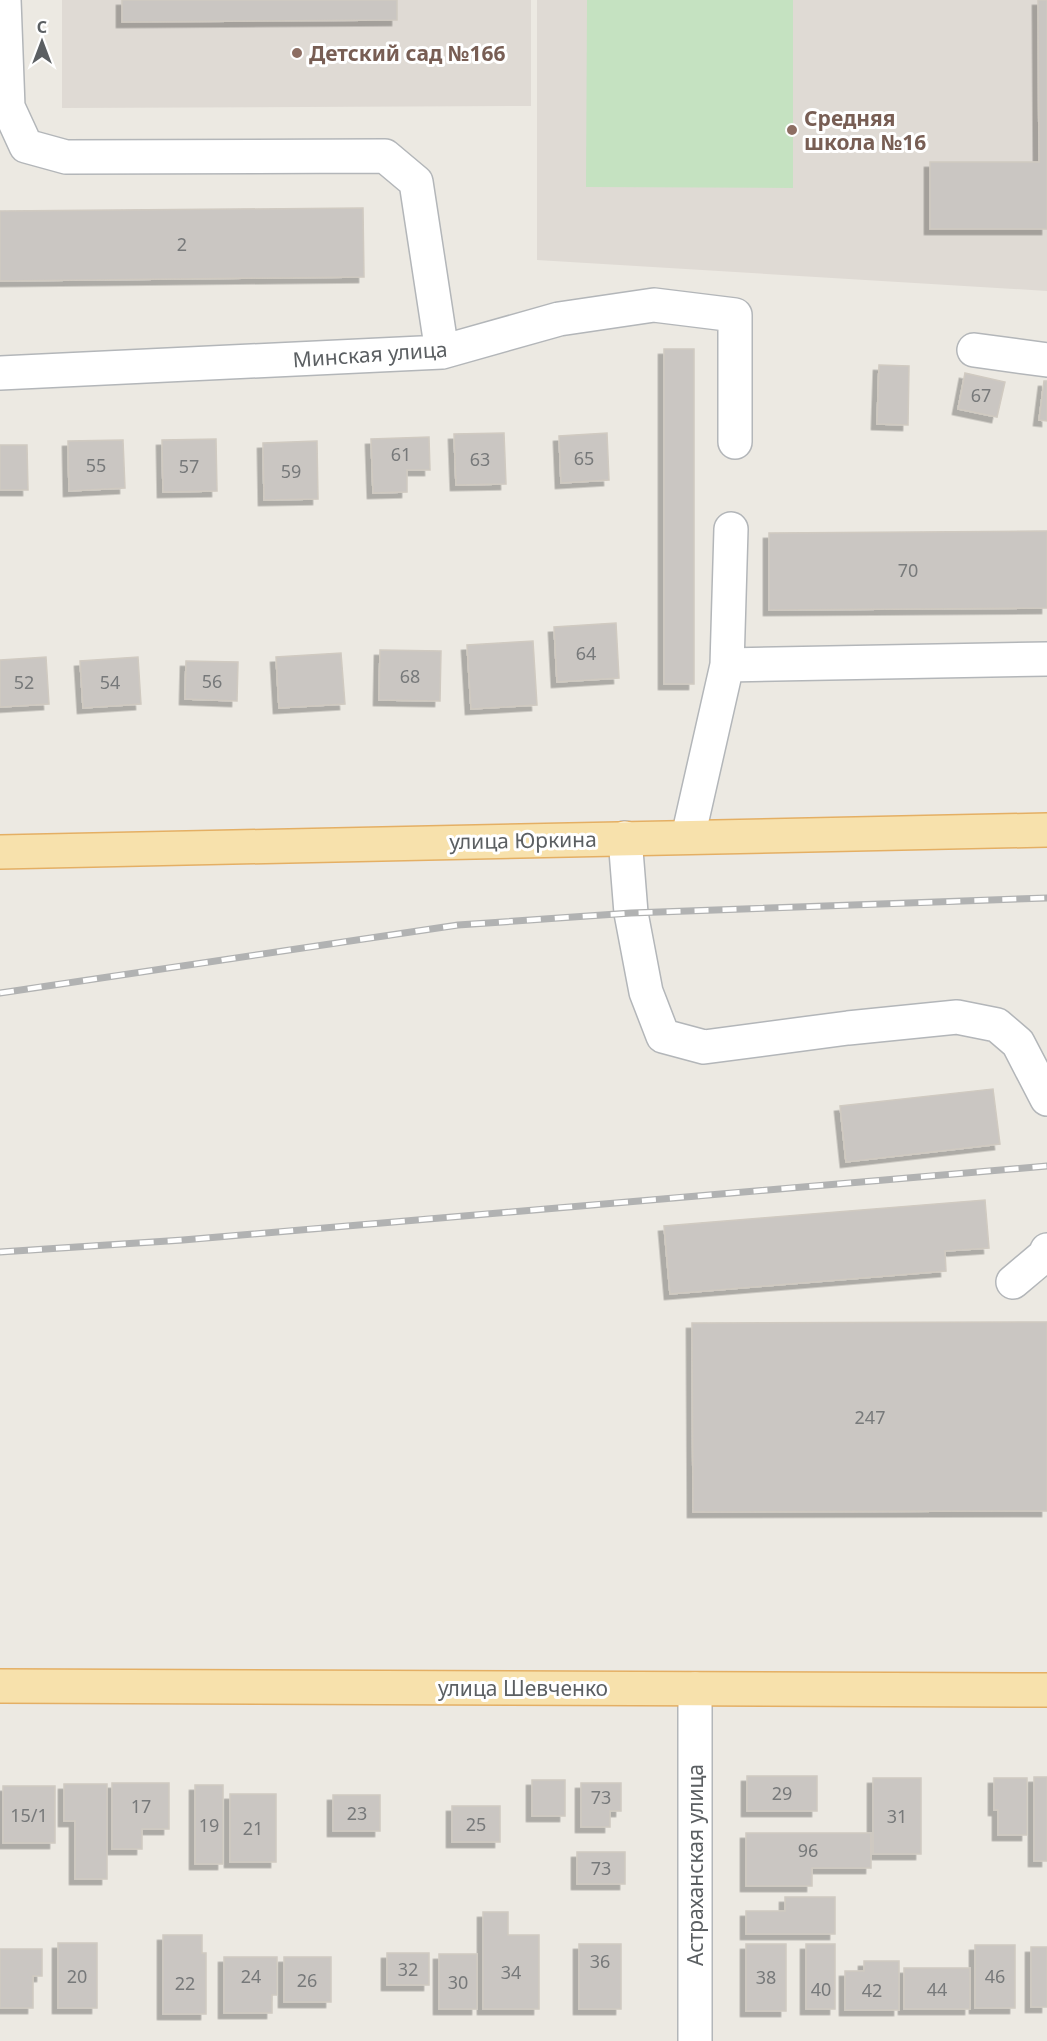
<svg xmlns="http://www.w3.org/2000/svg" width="1047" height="2041" viewBox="0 0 1047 2041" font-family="'Noto Sans',sans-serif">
	<defs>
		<filter id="shadow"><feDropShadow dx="-5.5" dy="5.5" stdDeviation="0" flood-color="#0004"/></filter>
	</defs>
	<rect width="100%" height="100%" fill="#ece9e2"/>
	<path fill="#dfdad4" d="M62,0H531V106L62,108Z
		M537,0H1047V291L537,260Z"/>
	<path fill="#c5e2c1" d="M587,0H793V188L586,187Z"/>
	<path fill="#cac6c2" stroke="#d0cac1" stroke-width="1.5" filter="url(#shadow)" d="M122,0H397V20L122,22Z
		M1038,0H1047V229H930V162H1039Z
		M363,208L364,277L0,281V211Z
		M664,349H694V684H664Z
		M879,365L909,366L908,425L877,424Z
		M965,373L1005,382L997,417L958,409Z
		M1044,381H1047V421L1039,420Z
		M504,433L506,484L456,485L454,434Z
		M607,433L609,480L561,483L559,436Z
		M429,437L430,470H407V492L373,493L371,439Z
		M216,439L217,491L163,492L162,440Z
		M123,440L125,488L69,491L68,441Z
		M317,441L318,499L264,500L263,443Z
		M0,445H27L28,490H0Z
		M1047,531V608L769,610V533Z
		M616,623L619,678L557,682L554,627Z
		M533,641L537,705L471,709L467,645Z
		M380,650L441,651L440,701L379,700Z
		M341,653L345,704L279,708L276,657Z
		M46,657L49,704L0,707V660Z
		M138,657L141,704L83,708L80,661Z
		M186,661L238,662L237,701L185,699Z
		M993,1089L1000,1144L846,1162L840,1106Z
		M985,1200L989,1248L945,1251L946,1271L670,1294L664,1226Z
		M1047,1322V1511L693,1512L692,1323Z
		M747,1776H817V1811H747Z
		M1034,1777H1047V1861H1034Z
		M873,1778H921V1854H873Z
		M994,1778H1027V1835H998V1810H994Z
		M532,1780H565V1816H532Z
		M112,1783H169V1829H142V1849H112Z
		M581,1783H621V1811H610V1827H581Z
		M64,1784H107V1879H75V1821H64Z
		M195,1785H223V1864H195Z
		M3,1786H55V1843H3Z
		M230,1794H276V1862H230Z
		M333,1795H380V1831H333Z
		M452,1806H500V1842H452Z
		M746,1833H871V1868H812V1886H746Z
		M577,1852H625V1884H577Z
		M785,1897H835V1934H746V1911H785Z
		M483,1912H508V1935H539V2009H483Z
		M163,1935H202V1953H206V2014H163Z
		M58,1943H97V2008H58Z
		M579,1944H621V2009H579Z
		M746,1944H786V2011H746Z
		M806,1944H835V2009H806Z
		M975,1945H1015V2008H975Z
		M1031,1947H1047V2007H1031Z
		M0,1949H42V1976H33V2008H0Z
		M387,1953H429V1985H387Z
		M439,1954H477V2009H439Z
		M224,1957H277V1995H272V2013H224Z
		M284,1957H331V2002H284Z
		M864,1961H899V2010H845V1971H864Z
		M904,1968H970V2009H904Z"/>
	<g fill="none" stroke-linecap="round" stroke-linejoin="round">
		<g stroke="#b3b6b9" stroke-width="36">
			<path id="minor" d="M4,0L8,107L26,146L66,157L385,156L416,182L442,352
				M974,350L1047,360
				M0,373L442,352L559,319L654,305L735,315V442
				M727,665L1047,659
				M688,837L727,665L731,529
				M625,838L631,913L646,992L663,1036L704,1047L848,1028L957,1017L997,1025L1018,1043L1047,1099
				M1013,1282L1045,1255L1047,1250
				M695,2041V1689"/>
		</g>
		<g stroke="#e4af64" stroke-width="36">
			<path id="major" d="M0,852L1047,830
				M0,1686L1047,1690"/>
		</g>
		<use href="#minor" stroke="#fff" stroke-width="33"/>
		<use href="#major" stroke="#f7e1ac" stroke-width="33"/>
		<g stroke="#b1b2b2" stroke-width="7">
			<path id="rail" d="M0,993L458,925L631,913L1047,898
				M0,1252L183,1240L1047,1166"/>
		</g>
		<use href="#rail" stroke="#fff" stroke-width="4.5" stroke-dasharray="14" stroke-linecap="butt"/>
	</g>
	<g fill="#8d6e63" stroke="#fff" stroke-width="2">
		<circle cx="297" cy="53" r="6"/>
		<circle cx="792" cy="130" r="6"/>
	</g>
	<g text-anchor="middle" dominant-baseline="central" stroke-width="6" stroke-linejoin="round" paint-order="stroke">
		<g font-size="18" fill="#77797a">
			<text x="182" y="244">2</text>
			<text x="981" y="395">67</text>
			<text x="401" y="454">61</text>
			<text x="584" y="458">65</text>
			<text x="480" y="459">63</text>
			<text x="96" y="465">55</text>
			<text x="189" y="466">57</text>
			<text x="291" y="471">59</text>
			<text x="908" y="570">70</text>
			<text x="586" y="653">64</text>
			<text x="410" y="676">68</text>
			<text x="212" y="681">56</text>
			<text x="24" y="682">52</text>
			<text x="110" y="682">54</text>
			<text x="870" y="1417">247</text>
			<text x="782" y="1793">29</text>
			<text x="601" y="1797">73</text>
			<text x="141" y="1806">17</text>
			<text x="357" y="1813">23</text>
			<text x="29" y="1815">15/1</text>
			<text x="897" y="1816">31</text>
			<text x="476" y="1824">25</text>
			<text x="209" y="1825">19</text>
			<text x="253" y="1828">21</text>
			<text x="808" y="1850">96</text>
			<text x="601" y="1868">73</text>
			<text x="600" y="1961">36</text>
			<text x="408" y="1969">32</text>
			<text x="511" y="1972">34</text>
			<text x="77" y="1976">20</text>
			<text x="251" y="1976">24</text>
			<text x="995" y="1976">46</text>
			<text x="766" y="1977">38</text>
			<text x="307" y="1980">26</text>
			<text x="458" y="1982">30</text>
			<text x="185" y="1983">22</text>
			<text x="821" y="1989">40</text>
			<text x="937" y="1989">44</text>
			<text x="872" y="1990">42</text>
		</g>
		<g font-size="21" font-weight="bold" fill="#785e54" stroke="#fff" text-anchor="start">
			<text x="309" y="53">Детский сад №166</text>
			<text x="804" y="118">Средняя<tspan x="804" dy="24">школа №16</tspan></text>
		</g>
		<g font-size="21" fill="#5b5f62" stroke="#fff">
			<text transform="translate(370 354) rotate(-4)">Минская улица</text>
			<text transform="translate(523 840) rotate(-1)">улица Юркина</text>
			<text x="523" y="1688">улица Шевченко</text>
			<text transform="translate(695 1865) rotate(-90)">Астраханская улица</text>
		</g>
	</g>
	<g transform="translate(42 42)" stroke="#ffffff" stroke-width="4.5" paint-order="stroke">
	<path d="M0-4.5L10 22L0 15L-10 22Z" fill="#5b5f62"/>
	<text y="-9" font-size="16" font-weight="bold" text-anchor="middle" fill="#5b5f62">С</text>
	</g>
</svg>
